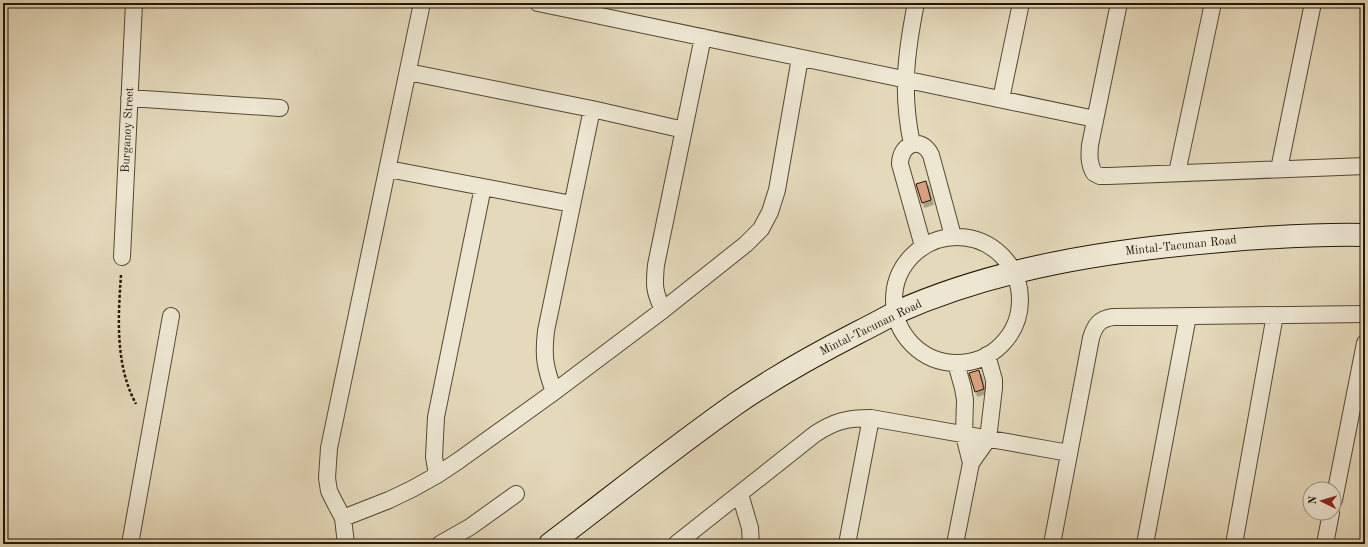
<svg xmlns="http://www.w3.org/2000/svg" width="1368" height="547" viewBox="0 0 1368 547" font-family="'Old Standard TT',serif">
	<defs>
		<filter id="shadow"><feDropShadow dx="2.5" dy="4.5" stdDeviation="0" flood-color="#0004"/></filter>
	</defs>
	<rect width="100%" height="100%" fill="#e4d9ba"/>
	<filter id="stains"><feTurbulence type="fractalNoise" baseFrequency=".005" numOctaves="4"/><feColorMatrix values="0 0 0 0 .2 0 0 0 0 .09 0 0 0 0 .02 0 0 0 .5 -.17"/></filter>
	<radialGradient id="worn" r=".72"><stop offset=".6" stop-color="#630" stop-opacity="0"/><stop offset="1" stop-color="#630" stop-opacity=".3"/></radialGradient>
	<path fill="#d9a07e" stroke="#251706" filter="url(#shadow)" d="M926,181L931,200L922,203L916,184Z
		M979,370L984,389L975,392L969,373Z"/>
	<g fill="none" stroke-linecap="round" stroke-linejoin="round">
		<g stroke="#554833" stroke-width="18">
			<path id="street" d="M538,3L1095,119
				M1119,3L1090,145C1089,156 1089,164 1094,173L1100,176H1108L1365,166
				M408,72L592,109L684,130
				M129,98L280,108
				M1001,99L1021,3
				M912,144C901,93 906,53 916,3
				M388,169L572,204
				M1279,169L1313,3
				M1177,173L1213,3
				M894 300a63 63 0 1 1 126 0a63 63 0 1 1-126 0Z
				M923,246L900,164C900,144 921,135 931,155L953,236
				M122,257L134,3
				M663,310C654,291 654,286 656,265L703,37
				M956,363L963,388L965,400L964,435L971,463
				M554,392C545,367 543,357 546,331L592,109
				M437,475L434,457L436,417L483,187
				M740,494L750,528L751,544
				M1334,500L1365,343
				M343,518L389,500L412,489L437,475L458,461L554,392L663,310L746,244L761,229L770,212L777,190L800,58
				M130,544L171,316
				M346,544L343,518L335,503L329,491L327,478L329,448L422,3
				M440,544L470,527L516,494
				M676,544L815,434C835,421 847,418 871,418L1069,453
				M847,544L871,418
				M955,544L971,463L988,439L994,388V380L987,355
				M1052,544L1091,338C1095,325 1099,319 1113,317L1365,314
				M1145,544L1188,316
				M1234,544L1275,315
				M1325,544L1331,513"/>
		</g>
		<g stroke="#251706" stroke-width="24">
			<path id="secondary" d="M550,544C612,497 673,448 737,403C775,377 816,354 857,333C871,326 884,319 897,312C998,267 1112,250 1221,241C1269,237 1317,234 1365,235"/>
		</g>
		<path stroke="#251706" stroke-width="2.5" stroke-dasharray="3 2" stroke-linecap="butt" d="M121,275C118,317 115,365 136,404"/>
		<use href="#street" stroke="#ede6d2" stroke-width="16"/>
		<use href="#secondary" stroke="#ede6d2" stroke-width="22"/>
	</g>
	<g text-anchor="middle" dominant-baseline="central" stroke-width="3" stroke-linejoin="round" paint-order="stroke">
		<g font-size="12" fill="#251706" stroke="#ede6d2">
			<text transform="translate(128 130) rotate(-87)">Burganoy Street</text>
			<text transform="translate(1181 246) rotate(-6)">Mintal-Tacunan Road</text>
			<text transform="translate(871 328) rotate(-26)">Mintal-Tacunan Road</text>
		</g>
	</g>
	<rect width="1368" height="547" fill="none" stroke="#e4d9ba" stroke-width="16"/>
	<rect x="4" y="4" width="1360" height="539" fill="none" stroke="#251706" stroke-width="2"/>
	<rect x="8" y="8" width="1352" height="531" fill="none" stroke="#251706"/>
	<g transform="translate(1322 501) rotate(275)"><circle r="19" fill="#ede6d2" stroke="#9d9380"/>
	<path d="M0-3L7 15L0 10L-7 15Z" fill="#8f2418"/>
	<text y="-6" font-size="11" font-weight="bold" text-anchor="middle" fill="#251706">N</text>
	</g>
	<rect width="100%" height="100%" filter="url(#stains)"/>
	<rect width="100%" height="100%" fill="url(#worn)"/>
</svg>
